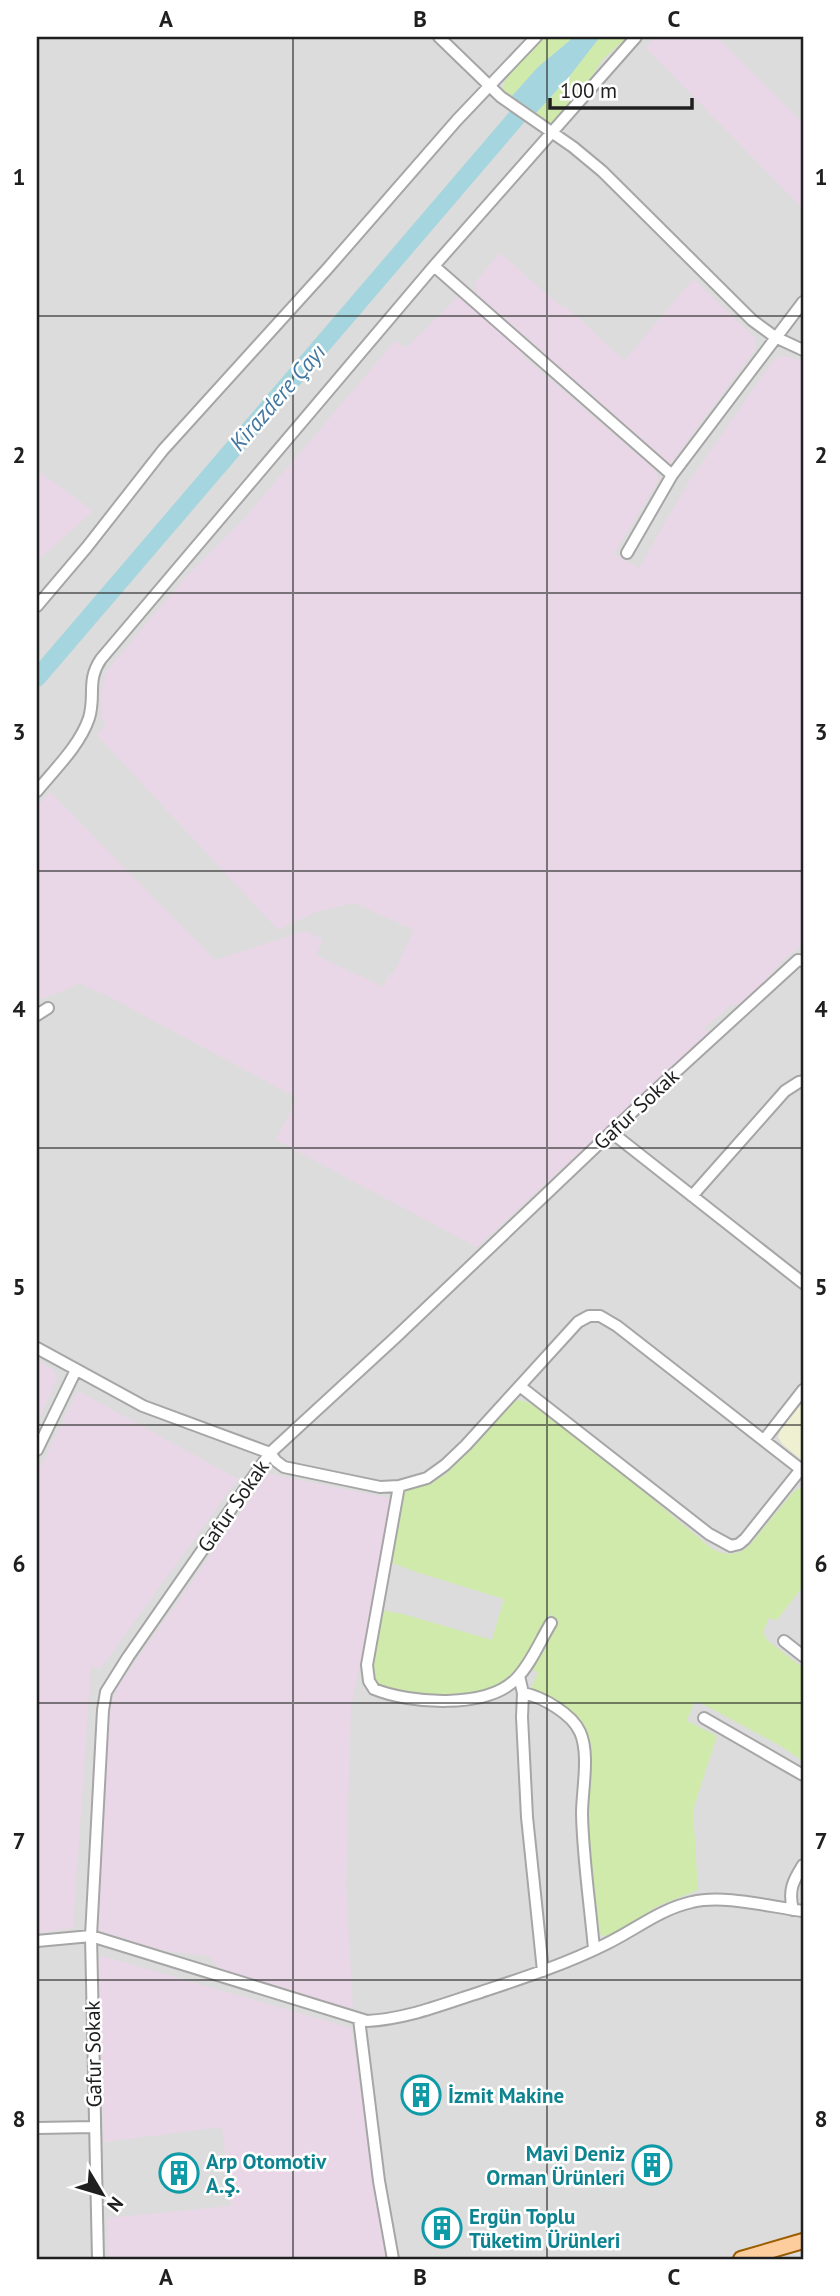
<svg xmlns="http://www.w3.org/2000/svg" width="840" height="2296" viewBox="0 0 840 2296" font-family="'PT Sans',sans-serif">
	<rect width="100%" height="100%" fill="#f0ece5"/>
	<path fill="#dddcdc" d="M37,37H803V2259H37Z"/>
	<path fill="#e9d7e7" d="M655,37H717L803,123V209L646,48Z
		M500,253L561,307L563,305L582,321L624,361L693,279L755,338L756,348L670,464L476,293V281Z
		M460,295L525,353L523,356L655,470L659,479L614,554L639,568L688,483L774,359L783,356L803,361V944L781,962L751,996L742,1004L731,1005L704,1028L708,1033L477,1247L276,1140L297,1098L108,996L78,983L66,990L37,1000V807L50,792L215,960L305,931L323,940L316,955L383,987L390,973L393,975L414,930L354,903L316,912L278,930L97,735L106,724L102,719L101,701L103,681L106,672L182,581L243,520L395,341L406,348Z
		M37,470L93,511L37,561Z
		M37,1360L53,1369L57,1378L37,1425Z
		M78,1391L238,1479L100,1669L91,1666L73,1928L37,1933V1474Z
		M268,1474L394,1499L351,1707L346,1885L353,2009L219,1968L209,1956L165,1951L98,1930L94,1920L107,1712L119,1685Z
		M102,1956L351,2028L386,2259H237L236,2256L211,2259H108L107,2218L231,2206L222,2127L104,2142L97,1962Z"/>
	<path fill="#efefd1" d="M803,1402V1461L782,1444L778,1437L780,1431Z"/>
	<path fill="#cfeaab" d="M544,37H574L538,67L512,96L503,90C503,74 532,49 544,37Z
		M600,37H628L603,59L581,93L552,125L536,113L568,78Z
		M518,1400C541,1403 564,1427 581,1441C625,1476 668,1512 711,1548C725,1556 735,1556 748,1547L794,1491L803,1487V1586L777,1620L769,1618L763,1632L767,1640L803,1668V1761L779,1745L701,1703L694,1702L687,1721L717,1736L693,1810L698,1890L658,1906L611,1935L604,1936L600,1934L586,1828L591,1744L582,1724L552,1701L531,1689L538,1673L530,1668L559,1621L550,1614C539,1631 523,1665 509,1678C480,1705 410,1702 375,1687L368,1664L380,1610L403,1614L492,1640L504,1599L416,1572L390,1562L405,1490L444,1476L513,1403Z"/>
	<path fill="#a5d5de" d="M574,37H600L568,78L536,113L512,96L538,67Z"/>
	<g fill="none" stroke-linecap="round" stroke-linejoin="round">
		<path stroke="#a5d5de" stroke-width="18" d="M37,678L517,117"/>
		<g stroke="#a6a6a6" stroke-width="14">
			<path id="minor" d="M439,37L501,97L573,147L602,171L752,320L775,337L803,350
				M434,266L672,475
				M627,553L672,475L803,302
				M37,606L87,547L163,450L328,268L457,120L536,37
				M37,791C55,769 80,745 89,718C96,695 86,681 101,659L434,266L636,37
				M37,1015L48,1008
				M611,1132L803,1283
				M692,1196L785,1091L799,1082L803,1081
				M37,1348L143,1406L270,1453L276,1461L284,1467L380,1487L399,1486L427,1478L445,1465L466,1445L578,1322L589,1316H600L617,1326L803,1471
				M521,1387L709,1534L731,1546L739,1544L745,1539L801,1469
				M764,1440L803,1390
				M37,1450L76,1370
				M399,1486L367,1665L369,1681L374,1689C410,1704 487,1709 516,1679C531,1664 540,1641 551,1623
				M784,1641L803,1656
				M519,1676L523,1693L522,1717L527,1817L543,1971
				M523,1693C543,1697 572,1714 580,1732C590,1754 582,1790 582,1814C583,1859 590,1904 594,1949
				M704,1718L803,1775
				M793,1910C788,1890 793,1881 803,1865
				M37,1941L91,1936L367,2021C407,2019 443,2004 481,1992C523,1978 566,1964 606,1944C635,1930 660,1909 692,1902C724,1894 770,1907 803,1911
				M359,2019L379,2181L393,2259
				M37,2128L94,2127
				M98,2259L91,1936L103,1710L106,1692L128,1657L270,1453L396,1337L645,1100L798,960L803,961"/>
		</g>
		<g stroke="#9a5d00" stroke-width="18">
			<path id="major" d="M741,2259L803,2241"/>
		</g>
		<use href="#minor" stroke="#fff" stroke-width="10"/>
		<use href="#major" stroke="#fdcd9e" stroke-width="14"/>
	</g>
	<path fill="none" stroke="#1f1f1f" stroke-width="2" stroke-opacity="0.55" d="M293,37V2259M547,37V2259M37,316H803M37,593H803M37,871H803M37,1148H803M37,1425H803M37,1703H803M37,1980H803"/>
	<defs>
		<g id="building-ring" transform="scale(2.0125)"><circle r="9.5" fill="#fff" stroke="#0f9aa8" stroke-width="1.5"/><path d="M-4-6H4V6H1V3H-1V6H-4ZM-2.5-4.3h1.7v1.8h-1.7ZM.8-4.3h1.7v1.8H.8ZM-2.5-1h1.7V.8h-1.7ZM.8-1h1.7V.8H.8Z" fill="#0f9aa8"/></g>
	</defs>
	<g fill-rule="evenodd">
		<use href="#building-ring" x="421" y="2095"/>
		<use href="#building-ring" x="652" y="2165"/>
		<use href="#building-ring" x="179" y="2173"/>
		<use href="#building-ring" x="442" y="2228"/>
	</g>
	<g text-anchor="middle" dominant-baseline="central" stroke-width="5" stroke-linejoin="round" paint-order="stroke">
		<g font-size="21" fill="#1f1f1f" stroke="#fff">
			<text transform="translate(636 1109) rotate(-43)">Gafur Sokak</text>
			<text transform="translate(233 1506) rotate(-55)">Gafur Sokak</text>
			<text transform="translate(93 2054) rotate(-91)">Gafur Sokak</text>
		</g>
		<g font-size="21" font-weight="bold" fill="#0d838f" stroke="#fff" text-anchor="start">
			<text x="448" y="2095">İzmit Makine</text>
			<text x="625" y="2153" text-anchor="end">Mavi Deniz<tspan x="625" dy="24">Orman Ürünleri</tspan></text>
			<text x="206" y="2161">Arp Otomotiv<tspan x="206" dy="24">A.Ş.</tspan></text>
			<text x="469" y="2216">Ergün Toplu<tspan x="469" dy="24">Tüketim Ürünleri</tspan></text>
		</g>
		<g font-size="23" font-style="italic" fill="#4478a0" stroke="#fff">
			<text transform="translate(277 397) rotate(-49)">Kirazdere Çayı</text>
		</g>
	</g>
	<rect width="840" height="2296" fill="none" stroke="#ffffff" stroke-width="77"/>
	<g transform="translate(102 2194) rotate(128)" stroke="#ffffff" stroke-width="5" paint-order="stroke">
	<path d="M0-5L12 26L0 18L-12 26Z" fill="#1f1f1f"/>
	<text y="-10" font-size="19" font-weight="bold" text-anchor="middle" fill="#1f1f1f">N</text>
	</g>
	<path d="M550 98v10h142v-10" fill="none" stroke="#1f1f1f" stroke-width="3.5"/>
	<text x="560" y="98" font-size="21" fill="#1f1f1f" stroke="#ffffff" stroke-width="5" paint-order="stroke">100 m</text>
	<rect x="38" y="38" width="764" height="2220" fill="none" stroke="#1f1f1f" stroke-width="2.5"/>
	<g font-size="23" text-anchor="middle" font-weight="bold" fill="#1f1f1f">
		<text x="166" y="27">A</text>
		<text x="420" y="27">B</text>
		<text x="674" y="27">C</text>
		<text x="19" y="185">1</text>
		<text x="821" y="185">1</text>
		<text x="19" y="463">2</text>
		<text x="821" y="463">2</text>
		<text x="19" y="740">3</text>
		<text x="821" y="740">3</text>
		<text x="19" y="1017">4</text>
		<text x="821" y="1017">4</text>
		<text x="19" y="1295">5</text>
		<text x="821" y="1295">5</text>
		<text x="19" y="1572">6</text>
		<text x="821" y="1572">6</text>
		<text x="19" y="1849">7</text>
		<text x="821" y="1849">7</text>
		<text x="19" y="2127">8</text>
		<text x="821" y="2127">8</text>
		<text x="166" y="2285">A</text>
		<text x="420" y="2285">B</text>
		<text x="674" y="2285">C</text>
	</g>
</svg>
